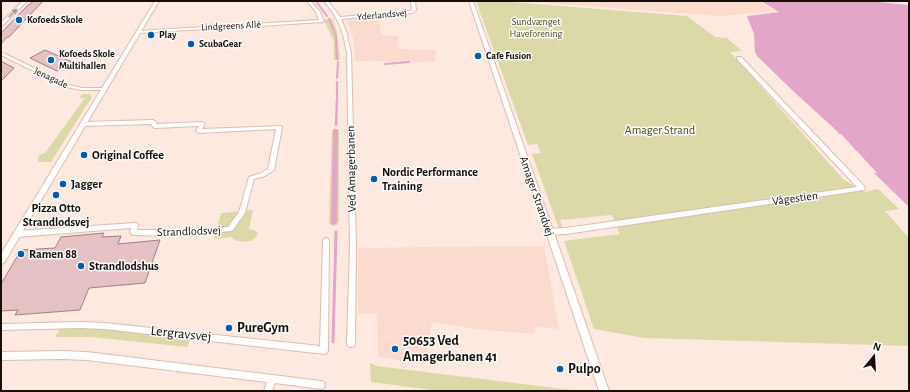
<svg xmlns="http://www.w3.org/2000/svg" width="910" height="392" viewBox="0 0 910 392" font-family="'Alegreya Sans',sans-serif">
	<rect width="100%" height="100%" fill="#fde9e0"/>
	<path fill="#fbdbcd" d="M547,1H758L775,11L719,16L548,3Z
		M379,17L381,35L399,36L397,49L436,50L435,62L355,61L353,36L347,21Z
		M544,246L559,329L535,327L534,334L475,329L432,322L424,364L378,357L377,314H358V248Z"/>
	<path fill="#dbd9a8" d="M476,1H500L687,16L715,37L727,38L742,51L730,52L843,179L864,192L878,189L899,209L885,211L909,238V346L644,338L594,329L564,241L620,234L612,215L560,220L563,229H559L532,154L541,153L537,144L528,145Z
		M333,19L337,33L340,60H334V42L324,20Z
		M82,94H89L92,97L51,162H38L39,155L45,153L85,98H79Z
		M335,128L339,130V220L338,224L334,226L329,224L332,130Z
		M253,210L249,229L254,230L258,232C257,244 237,244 231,237L214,239L221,213Z
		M60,329H114L190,340L187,347L91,337H55Z
		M370,363L377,366L580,391H440L371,382Z"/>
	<path fill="#e3a6c9" d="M761,1H868L909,5V207L874,173H877L841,134H839L838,132L792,90L757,56L755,52L754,34L747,16L779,12Z
		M335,129L338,130L337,222L334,225L331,224L333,131Z"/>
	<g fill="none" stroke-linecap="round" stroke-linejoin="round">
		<path stroke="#e3a6c9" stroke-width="2" d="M316,1L327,16
			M329,19L336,36L337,59
			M385,64L409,62
			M337,78L338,62
			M337,101V82"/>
		<path stroke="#e3a6c9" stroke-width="2.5" d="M336,125L337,100"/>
		<path stroke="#e3a6c9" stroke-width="3" d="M333,342L336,232"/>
	</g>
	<path fill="#e5c1c3" stroke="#a18082" d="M34,1H43L9,37H7L1,44V33L27,6Z
		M45,50L72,62L57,71L30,58Z
		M1,61L14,68L1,81Z
		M104,233L102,237L121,236L118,244L160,240L145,283L89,288L80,310L15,315L18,310L1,311V284L21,250L55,248L61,237Z"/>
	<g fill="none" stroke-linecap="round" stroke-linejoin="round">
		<g stroke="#dcbdaf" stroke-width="2">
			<path id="minor" d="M23,1H27L2,26H1V23Z
				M307,1H311L320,12L324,21L323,22L139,33L137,32L139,31L319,20L316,12Z
				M324,1H328L340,17L411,11L412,10L411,1H415L416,10L412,13L341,19L346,31L351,53L356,246L355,343L354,346L351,347L348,346L347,343L350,246L347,53C343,30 339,19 324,1Z
				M1,52L69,85L82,88H104L106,89L104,90H82L66,87L1,55Z
				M737,57H741L864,186L865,188L864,190L566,234L549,235L547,234L546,232L547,230L549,229L566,228L857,187L737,59Z
				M153,120L155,121L157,124L202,122L205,124L202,129L281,126L282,127L274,170L265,176L254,179L245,213L232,231L177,236L133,235L131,234L130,232L131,228L17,237L15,236L14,234L15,232L17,231L135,223H137L138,225L137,230H177L228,227L239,212L249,177L261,173L268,169L276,129L199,133L196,131L199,126L155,128L153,127L151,124L83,126L80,124L83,122Z
				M326,238L328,239L329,241L328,350L327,353L324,354L105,329L80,328L1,330V324L80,322L105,323L320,346L323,241L324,239Z
				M63,351L87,352L321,381L324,382L325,385L324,388L321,389L275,383L272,391H264L267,382L87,360L63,359L1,360V352Z"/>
		</g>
		<g stroke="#dcbdaf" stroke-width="2">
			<path id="tertiary" d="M155,1H159L4,263L1,264V254Z
				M469,1H473L609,391H599Z"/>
		</g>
		<use href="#minor" fill="#fff" fill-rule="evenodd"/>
		<use href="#tertiary" fill="#fff" fill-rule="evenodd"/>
	</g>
	<defs><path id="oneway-solid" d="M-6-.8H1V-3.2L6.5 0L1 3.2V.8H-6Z"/></defs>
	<use fill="#a29e9c" href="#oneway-solid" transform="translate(13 13) rotate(-45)"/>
	<g fill="#005daa" stroke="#fbfbfb" stroke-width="1.5">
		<circle cx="19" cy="20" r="4"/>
		<circle cx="151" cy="35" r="4"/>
		<circle cx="191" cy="44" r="4"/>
		<circle cx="478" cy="56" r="4"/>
		<circle cx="51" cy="60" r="4"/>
		<circle cx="84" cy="155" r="4"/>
		<circle cx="374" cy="179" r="4"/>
		<circle cx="63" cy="184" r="4"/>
		<circle cx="56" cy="195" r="4"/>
		<circle cx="21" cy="254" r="4"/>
		<circle cx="81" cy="266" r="4"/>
		<circle cx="229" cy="328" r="4"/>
		<circle cx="395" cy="349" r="4"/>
		<circle cx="560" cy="369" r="4"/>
	</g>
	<g text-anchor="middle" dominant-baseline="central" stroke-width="3" stroke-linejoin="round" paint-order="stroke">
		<g font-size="10" fill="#170d08" stroke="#fbfbfb">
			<text transform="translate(382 15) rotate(-5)">Yderlandsvej</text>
			<text transform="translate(231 26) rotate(-3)">Lindgreens Allé</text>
			<text transform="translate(51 78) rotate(25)">Jenagade</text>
		</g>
		<g font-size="10" font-weight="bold" fill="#170d08" stroke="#fbfbfb" text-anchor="start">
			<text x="27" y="20">Kofoeds Skole</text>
			<text x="159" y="35">Play</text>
			<text x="199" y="44">ScubaGear</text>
			<text x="59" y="54">Kofoeds Skole<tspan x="59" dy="12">Multihallen</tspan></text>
			<text x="486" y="56">Cafe Fusion</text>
		</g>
		<g font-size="10" fill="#4b4817" stroke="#fbfbfb">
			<text x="536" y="22">Sundvænget<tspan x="536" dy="12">Haveforening</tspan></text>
		</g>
		<g font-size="12" fill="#4b4817" stroke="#fbfbfb">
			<text x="660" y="130">Amager Strand</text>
		</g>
		<g font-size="12" font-weight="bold" fill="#170d08" stroke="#fbfbfb" text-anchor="start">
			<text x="92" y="155">Original Coffee</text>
			<text x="382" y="172">Nordic Performance<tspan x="382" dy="14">Training</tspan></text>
			<text x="71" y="184">Jagger</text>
			<text x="56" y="208" text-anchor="middle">Pizza Otto<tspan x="56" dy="14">Strandlodsvej</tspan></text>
			<text x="29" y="254">Ramen 88</text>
			<text x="89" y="266">Strandlodshus</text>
		</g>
		<g font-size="12" fill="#170d08" stroke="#fbfbfb">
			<text transform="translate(351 169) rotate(-91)">Ved Amagerbanen</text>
			<text transform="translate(537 196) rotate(71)">Amager Strandvej</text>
			<text transform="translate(795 198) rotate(-8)">Vågestien</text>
			<text transform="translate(189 231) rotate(-2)">Strandlodsvej</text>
		</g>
		<g font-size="14" font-weight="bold" fill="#170d08" stroke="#fbfbfb" text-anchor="start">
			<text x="237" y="328">PureGym</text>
			<text x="403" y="341">50653 Ved<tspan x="403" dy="16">Amagerbanen 41</tspan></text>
			<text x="568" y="369">Pulpo</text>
		</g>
		<g font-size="14" fill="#170d08" stroke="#fbfbfb">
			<text transform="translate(181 334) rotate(6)">Lergravsvej</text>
		</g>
	</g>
	<rect width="910" height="392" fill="none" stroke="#170d08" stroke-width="4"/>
	<g transform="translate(874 356) rotate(18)" stroke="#fbfbfb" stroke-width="3" paint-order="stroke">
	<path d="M0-3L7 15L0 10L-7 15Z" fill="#170d08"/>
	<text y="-6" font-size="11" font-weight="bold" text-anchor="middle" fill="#170d08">N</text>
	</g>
</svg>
